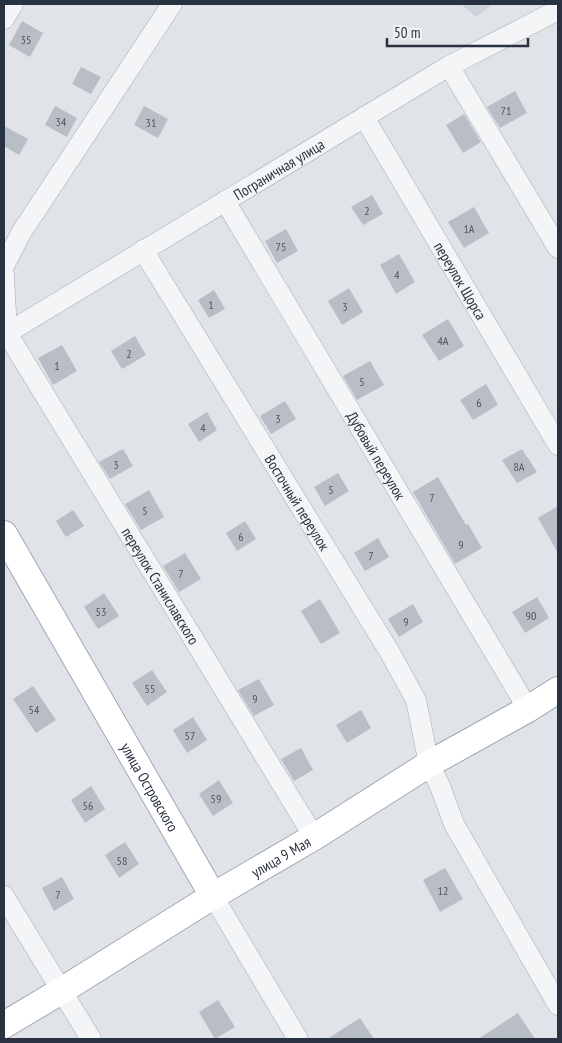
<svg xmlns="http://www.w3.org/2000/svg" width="562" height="1043" viewBox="0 0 562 1043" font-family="'PT Sans Narrow',sans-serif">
	<rect width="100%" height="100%" fill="#e0e4e9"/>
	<path fill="#ced3db" d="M461,4H493L476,17Z"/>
	<path fill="#b8bdc6" d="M22,21L43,33L30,57L9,45Z
		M81,67L101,77L91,94L72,84Z
		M515,91L527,113L500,128L487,107Z
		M55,106L77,118L67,137L45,125Z
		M144,106L168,119L158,138L134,125Z
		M464,114L481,142L463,153L446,125Z
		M4,126L28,139L19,155L4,146Z
		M372,195L383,214L363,225L351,207Z
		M474,207L489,233L464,248L448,222Z
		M286,229L298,251L277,263L265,241Z
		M399,254L415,282L396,294L380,265Z
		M349,288L363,312L342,325L328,301Z
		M214,290L225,309L209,318L198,300Z
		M448,319L464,346L439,361L422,335Z
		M135,336L146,355L122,369L111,351Z
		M62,345L77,371L53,385L38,358Z
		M370,361L384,385L357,400L343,376Z
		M486,384L498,405L473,420L460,400Z
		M285,401L296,419L271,434L260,416Z
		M207,412L217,430L199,442L188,424Z
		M123,449L133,466L110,479L99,462Z
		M522,449L537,472L517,483L502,460Z
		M338,473L349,491L325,506L314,487Z
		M438,477L466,525L468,524L482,548L455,564L413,492Z
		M149,490L164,517L141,530L125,504Z
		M558,506V553L538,518Z
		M73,510L84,526L66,537L56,521Z
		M245,521L256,539L237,551L226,533Z
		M378,538L389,557L365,571L354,553Z
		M185,553L201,579L179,592L163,566Z
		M104,593L119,616L98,629L84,607Z
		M537,597L549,618L525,633L512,612Z
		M320,599L340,633L321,644L301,611Z
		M413,604L423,622L399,637L388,619Z
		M152,670L167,692L147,706L132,683Z
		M259,679L274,705L254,716L238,690Z
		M33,686L56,720L36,733L13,699Z
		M361,710L371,728L347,743L336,725Z
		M193,717L207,740L187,753L173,730Z
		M301,748L313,770L294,781L281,759Z
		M219,780L233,803L213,816L199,794Z
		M91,786L105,809L85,823L71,800Z
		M125,842L139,864L119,878L105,855Z
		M445,868L463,899L440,912L423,880Z
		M62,877L74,899L54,911L42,888Z
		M218,1000L235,1027L215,1039L199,1012Z
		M518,1013L535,1039H478Z
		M360,1018L374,1039H327Z"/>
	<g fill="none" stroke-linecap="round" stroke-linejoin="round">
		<g stroke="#a5abb3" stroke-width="21">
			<g id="minor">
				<path d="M4,19L13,4"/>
				<path d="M449,66L558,248"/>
				<path id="s1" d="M364,117L558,445"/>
				<path id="s2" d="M225,201L528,709"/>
				<path id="s3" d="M143,250L389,651L416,700L429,764L440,786L454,824L558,1005"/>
				<path d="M4,266L21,233L172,4"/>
				<path id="s4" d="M4,275L7,333L314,837"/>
				<path id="s5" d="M4,335L449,66L558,10"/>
				<path d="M4,896L91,1039"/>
				<path d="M213,896L298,1039"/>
			</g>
		</g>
		<g stroke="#a0a8b5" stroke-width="28">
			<g id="major">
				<path id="s6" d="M4,534L213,896"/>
				<path id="s7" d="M4,1025L61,991L213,896L314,837L429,764L528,709L558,690"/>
			</g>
		</g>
		<use href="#minor" stroke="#f3f5f7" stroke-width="20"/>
		<use href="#major" stroke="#fff" stroke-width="26"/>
	</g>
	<g text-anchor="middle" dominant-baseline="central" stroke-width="4" stroke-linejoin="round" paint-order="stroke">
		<g font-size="12" fill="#4d5562">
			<text x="26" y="39">35</text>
			<text x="506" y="110">71</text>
			<text x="61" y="121">34</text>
			<text x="151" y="122">31</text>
			<text x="367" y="210">2</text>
			<text x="469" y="228">1А</text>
			<text x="281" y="246">75</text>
			<text x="397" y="274">4</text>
			<text x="211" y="304">1</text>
			<text x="345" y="306">3</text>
			<text x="443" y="340">4А</text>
			<text x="129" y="353">2</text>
			<text x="57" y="365">1</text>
			<text x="362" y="381">5</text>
			<text x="479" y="402">6</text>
			<text x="278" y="418">3</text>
			<text x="203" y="427">4</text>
			<text x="116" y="464">3</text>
			<text x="519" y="466">8А</text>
			<text x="331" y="489">5</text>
			<text x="432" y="497">7</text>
			<text x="145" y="510">5</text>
			<text x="241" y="536">6</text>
			<text x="461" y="544">9</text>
			<text x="371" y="555">7</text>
			<text x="181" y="573">7</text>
			<text x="101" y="611">53</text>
			<text x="531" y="615">90</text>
			<text x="406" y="621">9</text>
			<text x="150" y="688">55</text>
			<text x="255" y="698">9</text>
			<text x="34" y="709">54</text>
			<text x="190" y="735">57</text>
			<text x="216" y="798">59</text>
			<text x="88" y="805">56</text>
			<text x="122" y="860">58</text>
			<text x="443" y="890">12</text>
			<text x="58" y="894">7</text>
		</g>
		<g font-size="15" fill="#293240" stroke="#f0f3f6">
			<text stroke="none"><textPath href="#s5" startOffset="321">Пограничная улица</textPath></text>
			<text stroke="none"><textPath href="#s1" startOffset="190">переулок Щорса</textPath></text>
			<text stroke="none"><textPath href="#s2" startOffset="296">Дубовый переулок</textPath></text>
			<text stroke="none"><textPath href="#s3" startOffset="296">Восточный переулок</textPath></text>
			<text stroke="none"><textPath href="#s4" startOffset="354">переулок Станиславского</textPath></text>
			<text stroke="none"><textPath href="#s6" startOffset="292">улица Островского</textPath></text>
			<text stroke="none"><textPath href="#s7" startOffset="324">улица 9 Мая</textPath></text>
		</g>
	</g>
	<rect width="562" height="1043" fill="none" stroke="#293240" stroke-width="10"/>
	<path d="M387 38v8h141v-8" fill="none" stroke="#293240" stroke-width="2.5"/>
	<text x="394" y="38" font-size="15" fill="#293240" stroke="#f0f3f6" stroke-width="4" paint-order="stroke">50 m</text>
</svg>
